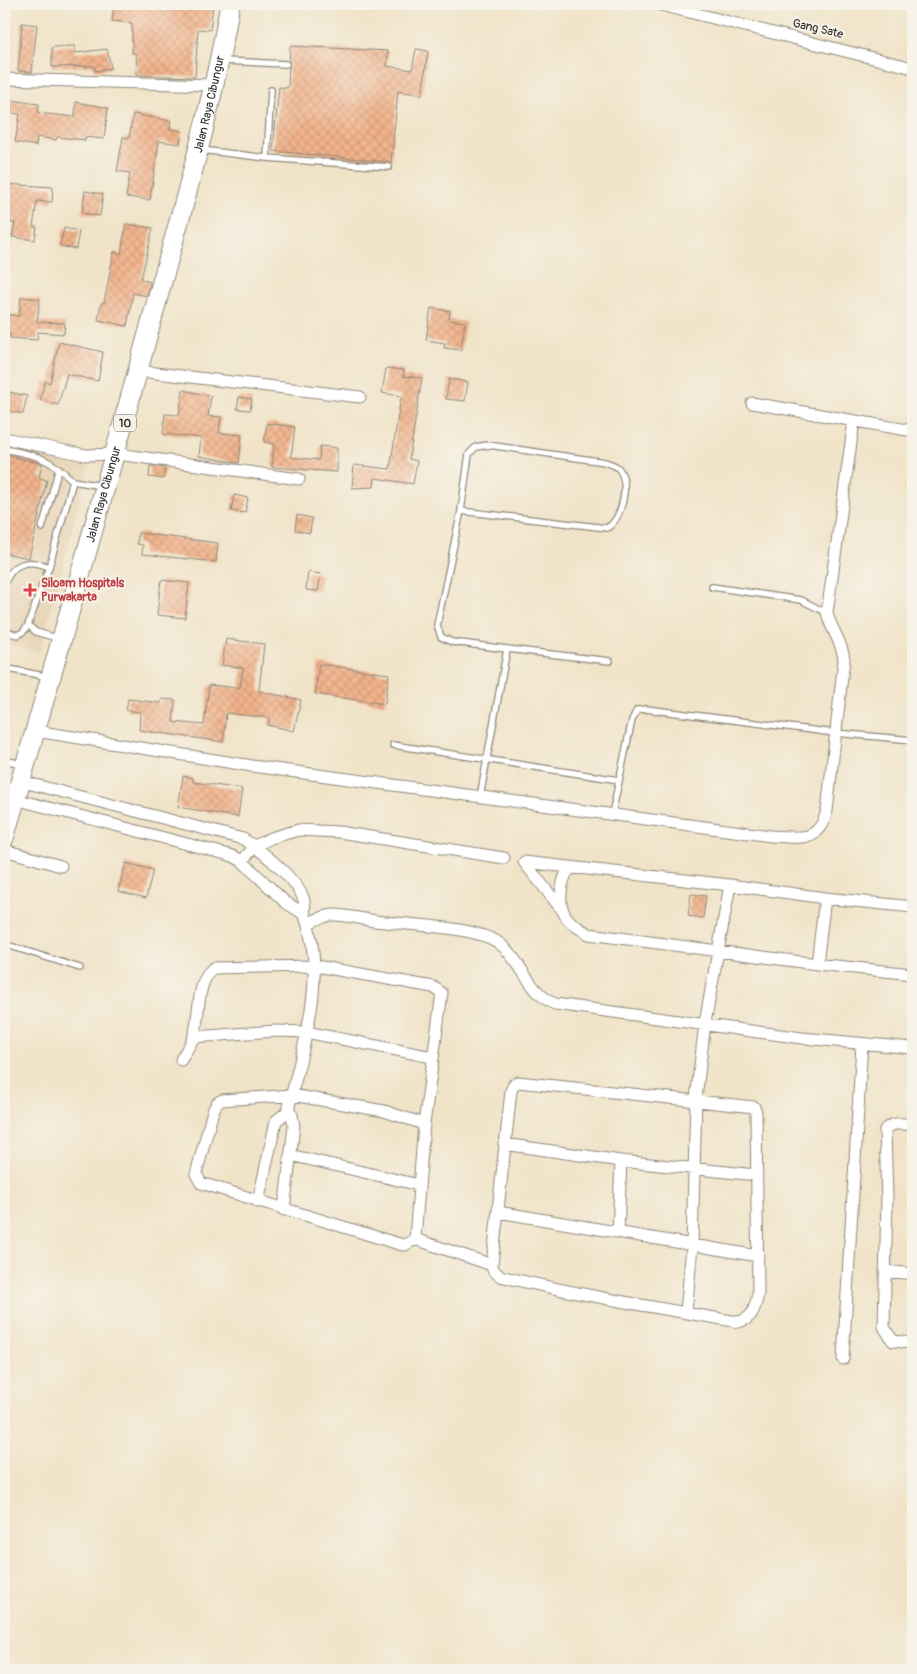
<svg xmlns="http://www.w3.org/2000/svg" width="917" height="1674" viewBox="0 0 917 1674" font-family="Pangolin,sans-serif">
	<defs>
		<pattern id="building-cross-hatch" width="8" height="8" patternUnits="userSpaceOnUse" patternTransform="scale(1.25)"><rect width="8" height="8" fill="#f3b48c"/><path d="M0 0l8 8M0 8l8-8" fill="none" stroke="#d09b79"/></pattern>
	</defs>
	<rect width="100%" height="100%" fill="#f7f3e8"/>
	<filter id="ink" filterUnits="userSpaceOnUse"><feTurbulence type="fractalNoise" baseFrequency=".02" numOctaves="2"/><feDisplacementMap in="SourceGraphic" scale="10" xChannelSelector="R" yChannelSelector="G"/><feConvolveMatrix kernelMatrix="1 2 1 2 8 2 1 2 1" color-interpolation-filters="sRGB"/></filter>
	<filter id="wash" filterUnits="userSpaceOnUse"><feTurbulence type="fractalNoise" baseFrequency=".0096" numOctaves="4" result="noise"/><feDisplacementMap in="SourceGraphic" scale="20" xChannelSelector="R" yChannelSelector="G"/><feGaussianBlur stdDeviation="1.12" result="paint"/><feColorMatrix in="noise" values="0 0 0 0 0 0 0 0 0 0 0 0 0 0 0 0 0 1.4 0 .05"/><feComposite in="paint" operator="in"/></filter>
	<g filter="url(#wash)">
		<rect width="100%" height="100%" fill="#f0e3c8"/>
		<path fill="#e8d5b7" d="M4,444L90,463L40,652L4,643Z"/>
		<g id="blocks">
			<path fill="url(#building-cross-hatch)" d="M114,4H213L210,30L198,29L195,77L137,75L136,53H132V23L112,21Z
				M22,23L37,25L32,72L18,71Z
				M75,46V53L107,49L111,68L95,71L94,66L52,67V47Z
				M290,46L388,51L387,66L412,70L416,49L428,51L422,95L398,91L391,162L273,151L279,87L288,88Z
				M4,99L39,104L38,113L75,117L76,102L108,108L104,139L85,137V140L57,137L56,140L37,137L36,146L15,142L20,114L4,113Z
				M133,114L171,121L170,129L182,131L180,144L159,141L150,200L126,197L130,173L117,171L123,137L129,138Z
				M4,184L53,187L52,202L37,201L33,227H37L35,240L12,237L15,223L4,222Z
				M85,191L103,194L100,216L82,213Z
				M126,224L153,228L141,279L150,282L147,296L133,293L127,326L98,320L101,303H104L114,252L121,254Z
				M64,228L79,231L76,249L60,246Z
				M21,297L40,299L37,322L65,323L64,334L38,332L37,340L10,338V334H4V314L19,316Z
				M431,308L450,311L449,320L465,322L461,350L444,348L445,343L426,340Z
				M59,342L103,352L98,381L67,374L58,405L40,400L45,381L50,383Z
				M386,368L404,370L403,376L422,378L409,459L417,461L413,484L375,478L374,487L352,488L354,465L390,469L401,396L382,393Z
				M449,379L468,382L465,401L446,399Z
				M183,390L211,396L208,416L221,417L219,433L242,435L239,463L199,456L201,438L163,434L165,414L179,415Z
				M4,391L27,396L23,414L4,410Z
				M239,397L252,399L250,410L237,409Z
				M267,423L295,427L291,457L319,460L320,446L337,448V472L272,467L274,444L264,442Z
				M4,454L42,464L39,478L47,480L29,558L4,553Z
				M150,466L165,468L163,479L149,477Z
				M234,495L248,498L245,513L231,511Z
				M297,515L312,518L310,533L295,530Z
				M138,533L218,543L216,562L142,554L143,545L137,544Z
				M308,572L321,574L318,591L306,590Z
				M161,580L189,583L185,618L157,615Z
				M226,639L264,644L259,691L301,700L294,731L268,725L270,718L226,713L223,742L139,730L140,712L126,710L128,699L161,703L162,699L175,700L173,722L204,725L209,685L240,688L243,668L222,665Z
				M319,664L389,674L385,704L315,694Z
				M183,776L193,778V782L242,789L238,817L178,807Z
				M126,863L153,870L146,898L118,891Z
				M691,894L706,896L703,918L688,916Z"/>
		</g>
	</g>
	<g filter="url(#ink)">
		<use href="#blocks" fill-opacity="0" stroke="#8e877a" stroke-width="1"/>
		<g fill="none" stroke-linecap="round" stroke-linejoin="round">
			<g stroke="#8e877a" stroke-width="8">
				<path id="service" d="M223,61L286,64
					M201,150L267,158L389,167
					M267,158L271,90
					M4,449C36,455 50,458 73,481
					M461,511L607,528C622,519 630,484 619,469C616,465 610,464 605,462L488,445L476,447L469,454L461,511L437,625L441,637L452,642L507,649
					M42,528L59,468
					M4,585C12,563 27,558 49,567
					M712,587L801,600L827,613
					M28,625L36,632L60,639
					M4,631L18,635L24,631L28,625L49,567L73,481L102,486
					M4,668L49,677
					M393,745L619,780
					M4,760L22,764
					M480,797L507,649L610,661
					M612,814L632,720L637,710L646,709L835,733L913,740
					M4,944L80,968"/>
			</g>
			<g stroke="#8e877a" stroke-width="13">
				<path id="minor" d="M657,4L913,68
					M4,79L213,85
					M139,371L360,397
					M752,403L913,431
					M4,438L85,455L117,454L299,479
					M36,731L252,766L771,836C800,837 818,844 827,811L844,659C842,641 831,630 827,613L854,421
					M20,781L243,839C260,849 300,882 304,901C305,906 304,911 305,916C328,981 302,1047 288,1111L292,1115L294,1126L284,1210
					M15,799L233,856L242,861L285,902L304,914
					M4,850L61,866
					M242,861L255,846L271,838L298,830L339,832L504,858
					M571,867C562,876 558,899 563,911C567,922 580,929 589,934L817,964L913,974
					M730,885L825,898L913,907
					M563,911L524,862L730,885L705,1023L696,1099L692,1246L686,1313
					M308,923C316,920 325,915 334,915C347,915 362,919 375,921C407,925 474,926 499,943C521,959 529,994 555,1004L802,1038L913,1048
					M817,964L825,898
					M194,1037L276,1031L306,1032L432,1057
					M181,1060C185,1052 191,1044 194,1036C200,1015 196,983 213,968L316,966L433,987L442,993L424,1124L415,1239L405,1245L399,1244L201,1183L196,1174L213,1111L217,1103L222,1100L292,1095L384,1111L424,1124
					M518,1082L754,1107L756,1112L758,1294C755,1308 753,1319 738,1322C658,1308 579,1295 500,1276L493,1270L492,1265L511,1091L514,1084Z
					M913,1125C903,1124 892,1121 885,1130L887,1199L884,1327L893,1341L913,1343
					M504,1144L621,1161L756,1175
					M290,1155L419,1185
					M258,1202L276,1121L288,1111
					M498,1212L758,1256
					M618,1232L621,1161
					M415,1239L492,1265
					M885,1271L913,1274
					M843,1359L862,1044"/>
			</g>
			<g stroke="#8e877a" stroke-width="21">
				<g id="trunk">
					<path id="s1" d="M4,838C58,653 112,468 162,282C188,190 214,98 230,4"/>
				</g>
			</g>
			<use href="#service" stroke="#fff" stroke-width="5.5"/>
			<use href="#minor" stroke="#fff" stroke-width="11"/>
			<use href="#trunk" stroke="#fff" stroke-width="19"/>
		</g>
	</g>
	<path fill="#e0444e" stroke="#f7f3e8" stroke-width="2" d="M27.5 582.5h5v5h5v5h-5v5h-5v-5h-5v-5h5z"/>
	<g text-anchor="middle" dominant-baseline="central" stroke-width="4" stroke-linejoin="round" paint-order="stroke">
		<rect fill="#f7f3e8" stroke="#686764" stroke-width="1" x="114" y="414.5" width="22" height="17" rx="4"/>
		<g font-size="11" font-weight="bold" fill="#2b2b2b">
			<text x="125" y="423">10</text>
		</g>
		<g font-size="12" fill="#2b2b2b" stroke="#f7f3e8">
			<text transform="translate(818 29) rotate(13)">Gang Sate</text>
			<text stroke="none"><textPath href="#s1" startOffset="762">Jalan Raya Cibungur</textPath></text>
			<text stroke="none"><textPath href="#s1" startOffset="358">Jalan Raya Cibungur</textPath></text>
		</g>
		<g font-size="12" font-weight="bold" fill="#be3a42" stroke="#f7f3e8" text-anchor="start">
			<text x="41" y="583">Siloam Hospitals<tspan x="41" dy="14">Purwakarta</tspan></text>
		</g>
	</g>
	<rect width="917" height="1674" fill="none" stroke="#f7f3e8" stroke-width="20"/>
</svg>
